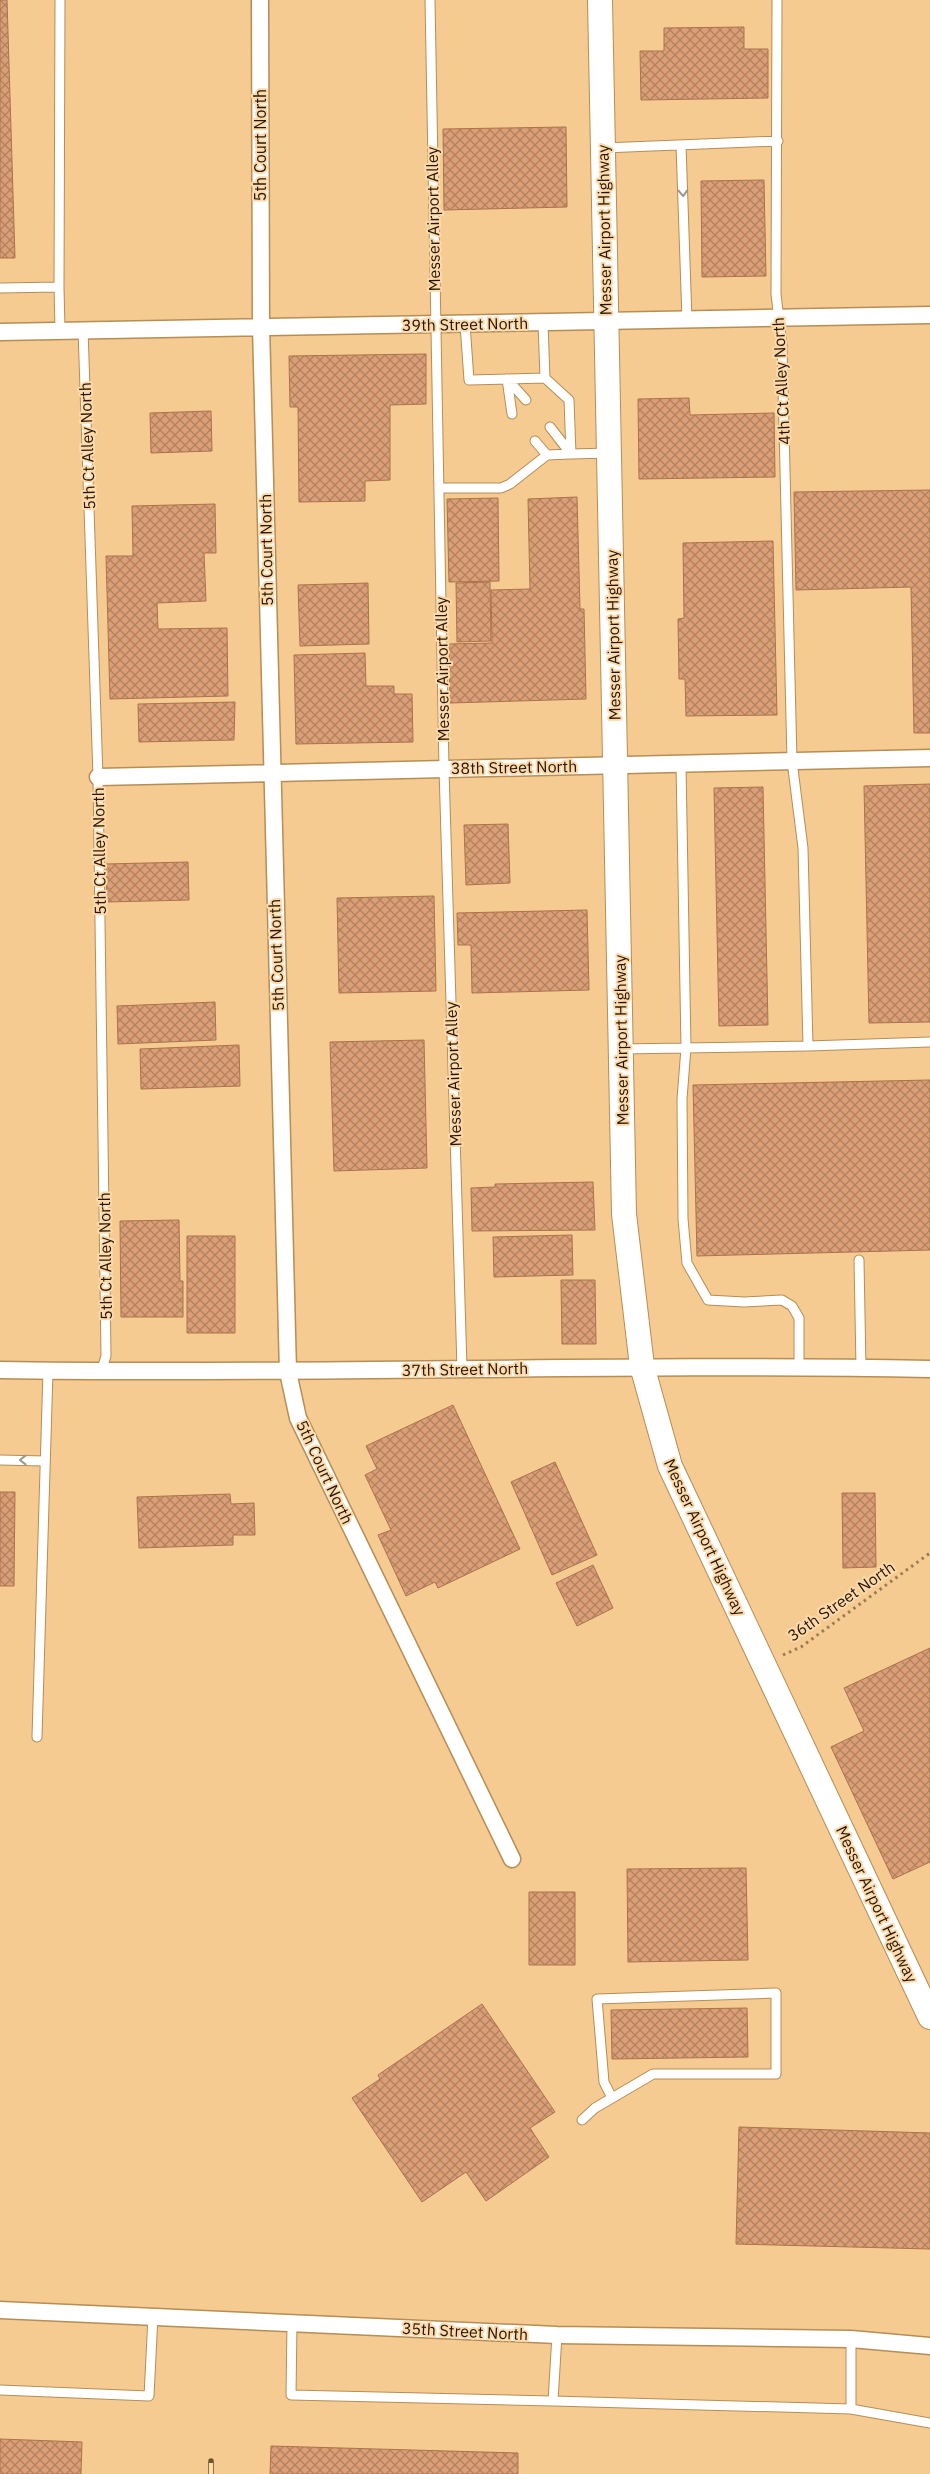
<svg xmlns="http://www.w3.org/2000/svg" width="930" height="2474" viewBox="0 0 930 2474" font-family="'IBM Plex Sans',sans-serif">
	<defs>
		<pattern id="building-cross-hatch" width="8" height="8" patternUnits="userSpaceOnUse" patternTransform="scale(1.25)"><rect width="8" height="8" fill="#db9f77"/><path d="M0 0l8 8M0 8l8-8" fill="none" stroke="#b1815f"/></pattern>
	</defs>
	<rect width="100%" height="100%" fill="#f6cb91"/>
	<path fill="url(#building-cross-hatch)" stroke="#ab724c" d="M0,0H7L15,258H0Z
		M744,27V49H768V98L641,100L640,51H664V28Z
		M566,127L567,207L444,210L443,129Z
		M764,180L766,276L702,277L701,181Z
		M426,354V404L390,405V480L365,481V501L299,502L298,407H290L289,356Z
		M689,398L690,415L774,413L775,477L639,479L638,399Z
		M211,411L212,451L151,453L150,413Z
		M930,490V733H914L911,587L796,590L794,492Z
		M577,497L580,609H584L586,699L450,703L449,644L492,643L491,590L530,589L528,499Z
		M498,498L499,581L449,582L447,499Z
		M215,504L216,553H204L206,601L157,603L158,629L227,628L228,696L110,699L106,556H133L132,506Z
		M773,541L777,715L686,716L685,679H679L678,619L684,618L683,543Z
		M490,582L491,641L457,642L456,583Z
		M368,583L369,644L300,646L298,585Z
		M365,653L366,686H394V694H412L413,742L296,744L294,655Z
		M235,702L234,740L139,742L138,704Z
		M930,784V1022L869,1023L864,786Z
		M763,787L768,1025L719,1026L714,788Z
		M508,824L510,883L466,885L464,825Z
		M188,862L189,900L107,902L106,864Z
		M434,896L436,991L339,993L337,898Z
		M587,910L589,990L472,993L471,945H458L457,913Z
		M215,1002L216,1040L118,1044L117,1006Z
		M424,1040L427,1168L334,1171L330,1042Z
		M239,1045L240,1086L141,1089L140,1049Z
		M930,1080V1250L697,1256L693,1085Z
		M593,1182L595,1230L472,1231L471,1188L495,1187V1184Z
		M179,1220L180,1281H183V1317H121L120,1221Z
		M572,1235L573,1275L494,1277L493,1237Z
		M187,1236H235V1333H187Z
		M561,1280H595L596,1344H562Z
		M453,1405L520,1549L438,1588L435,1582L406,1596L378,1535L391,1530L365,1475L377,1469L366,1446Z
		M555,1462L597,1555L552,1575L511,1482Z
		M0,1492H15L14,1586H0Z
		M842,1493H875L876,1567L843,1568Z
		M230,1494L231,1504L254,1503L255,1535H233V1545L139,1548L137,1497Z
		M593,1565L613,1608L577,1626L556,1583Z
		M930,1648V1862L893,1879L831,1747L864,1731L844,1688Z
		M746,1868L748,1960L628,1962L627,1869Z
		M529,1892H575V1965H529Z
		M482,2004L555,2112L530,2128L549,2157L486,2201L466,2172L422,2202L352,2098L380,2079L378,2075Z
		M747,2008L748,2057L612,2059L611,2010Z
		M739,2127L930,2133V2249L736,2244Z
		M0,2439L82,2442L81,2474H0Z
		M271,2446L518,2453V2474H270Z"/>
	<g fill="none" stroke-linecap="round" stroke-linejoin="round">
		<g stroke="#b68d54" stroke-width="11">
			<path id="service" d="M430,0L444,769L462,1368
				M681,145L687,320
				M603,148L778,141
				M59,287L60,0
				M0,288L59,287L60,330
				M543,323L545,378
				M465,324L469,380L545,378L569,400L571,454L609,453
				M83,329L98,777L106,1356L101,1372
				M507,379L512,414
				M507,379L526,400
				M550,427L571,454
				M535,441L547,455L571,454
				M439,488H501L510,484L547,455
				M681,764L686,1048L682,1099L683,1219L687,1263L708,1300L744,1302L782,1300L792,1306L799,1318V1366
				M808,1046L930,1042
				M621,1049L808,1046L803,848L792,761L782,345L776,294L777,0
				M859,1260L861,1368
				M0,1460L45,1461
				M37,1737L48,1371
				M582,2120L595,2108L653,2074H776V1993L597,1999L604,2082L612,2098
				M292,2323L291,2395L553,2401L557,2335
				M0,2390L149,2396L153,2316
				M553,2401L851,2409V2339
				M851,2409L930,2423"/>
		</g>
		<g stroke="#b68d54" stroke-width="19">
			<path id="minor" d="M260,0L261,326L288,1372L298,1418L512,1859
				M0,332L930,315
				M98,777L930,758
				M0,1370C310,1375 620,1363 930,1369
				M0,2310L557,2335L851,2339L930,2346"/>
		</g>
		<g stroke="#b68d54" stroke-width="26">
			<path id="secondary" d="M600,0L624,1214L642,1366L670,1466L930,2017"/>
		</g>
		<path stroke="#9b7c52" stroke-width="3" stroke-dasharray="2.5 4" stroke-linecap="butt" d="M783,1655L801,1647L930,1553"/>
		<use href="#service" stroke="#fff" stroke-width="9"/>
		<use href="#minor" stroke="#fff" stroke-width="16"/>
		<use href="#secondary" stroke="#fff" stroke-width="24"/>
		<g stroke="#6d5432" stroke-width="5.5">
			<path id="rail" d="M211,2474V2461"/>
		</g>
		<use href="#rail" stroke="#fddaac" stroke-width="4" stroke-dasharray="11" stroke-linecap="butt"/>
	</g>
	<defs><path id="oneway-chevron" d="M-2-3.5L2.5 0L-2 3.5" fill="none" stroke-width="1.6" stroke-linecap="round" stroke-linejoin="round" transform="scale(1.25)"/></defs>
	<g stroke="#9d968d">
		<use href="#oneway-chevron" transform="translate(683 193) rotate(88)"/>
		<use href="#oneway-chevron" transform="translate(23 1460) rotate(-180)"/>
	</g>
	<g text-anchor="middle" dominant-baseline="central" stroke-width="4" stroke-linejoin="round" paint-order="stroke">
		<g font-size="16" fill="#261601" stroke="#fddaac">
			<text transform="translate(260 145) rotate(-90)">5th Court North</text>
			<text transform="translate(433 219) rotate(-91)">Messer Airport Alley</text>
			<text transform="translate(604 230) rotate(-91)">Messer Airport Highway</text>
			<text transform="translate(465 324) rotate(-1)">39th Street North</text>
			<text transform="translate(781 381) rotate(-93)">4th Ct Alley North</text>
			<text transform="translate(87 446) rotate(-92)">5th Ct Alley North</text>
			<text transform="translate(266 550) rotate(-91)">5th Court North</text>
			<text transform="translate(613 635) rotate(-91)">Messer Airport Highway</text>
			<text transform="translate(442 669) rotate(-91)">Messer Airport Alley</text>
			<text transform="translate(514 767) rotate(-1)">38th Street North</text>
			<text transform="translate(99 851) rotate(-91)">5th Ct Alley North</text>
			<text transform="translate(276 955) rotate(-92)">5th Court North</text>
			<text transform="translate(621 1040) rotate(-91)">Messer Airport Highway</text>
			<text transform="translate(453 1074) rotate(-92)">Messer Airport Alley</text>
			<text transform="translate(105 1256) rotate(-91)">5th Ct Alley North</text>
			<text transform="translate(465 1369) rotate(-1)">37th Street North</text>
			<text transform="translate(325 1472) rotate(65)">5th Court North</text>
			<text transform="translate(705 1537) rotate(65)">Messer Airport Highway</text>
			<text transform="translate(841 1601) rotate(-35)">36th Street North</text>
			<text transform="translate(877 1904) rotate(65)">Messer Airport Highway</text>
			<text transform="translate(465 2331) rotate(3)">35th Street North</text>
		</g>
	</g>
</svg>
